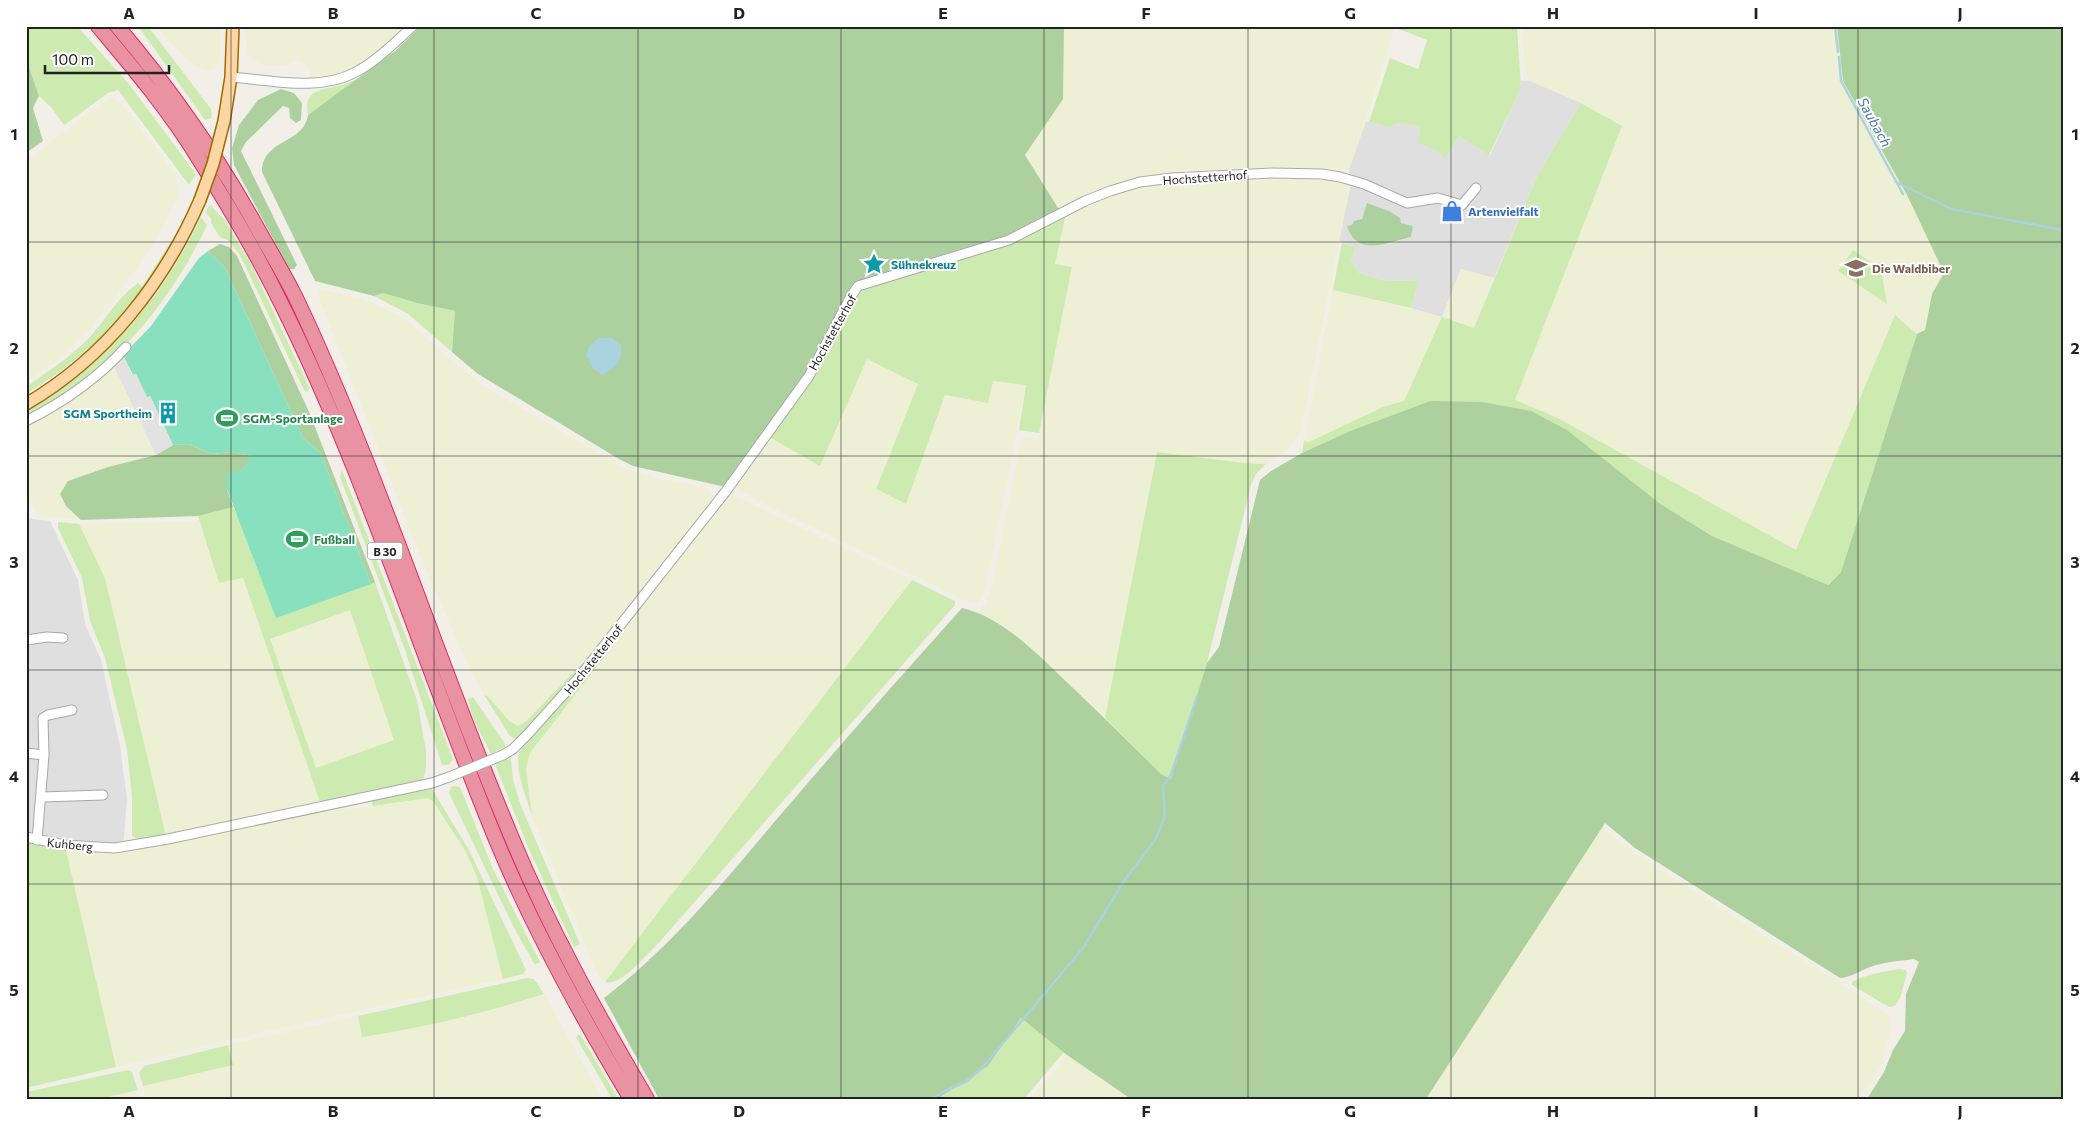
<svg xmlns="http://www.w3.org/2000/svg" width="2089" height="1125" viewBox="0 0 2089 1125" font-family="Commissioner,sans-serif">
	<rect width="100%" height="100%" fill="#f2efe9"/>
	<path fill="#e0dfdf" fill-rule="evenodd" d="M1521,81H1530L1545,86L1581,103L1537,176L1494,278L1461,269L1442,317L1411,308L1419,280L1386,281L1359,273L1351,260L1356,247L1338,241L1351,183L1349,169L1366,121L1388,127L1399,123L1421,127L1428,146L1438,151L1445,159L1459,136L1490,155L1521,88ZM1368,203L1401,223L1413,226L1411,237L1389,244L1352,225L1362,219Z
		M26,518L50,521L78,580L85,624L101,660L120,746L127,799L123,849L96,851L66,850L26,842Z"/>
	<path fill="#eef0d5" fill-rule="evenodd" d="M156,26H220V56L216,68L213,71H207L189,62Z
		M245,26H411L390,45L350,73L333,79L312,80L306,64L297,60L287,65L272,66L260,64L253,59L247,52Z
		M1064,26H1395L1366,121L1349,169L1318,168L1185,170L1060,211L1025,155L1063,99Z
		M1521,26H1837L1843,81L1907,195L1944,273L1932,294L1925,331L1917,334L1895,315L1796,550L1556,417L1515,400L1622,126L1581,103L1530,81L1526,75ZM1853,250L1881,269L1838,271Z
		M112,98L120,101L175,174L179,186L178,197L157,239L119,293L88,332L57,361L26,383V161L104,101Z
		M1252,176H1324L1351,183L1301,430L1293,445L1284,453L1266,464L1244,463L1157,452L1105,718L1037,655L1001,626L978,612L985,604L992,585L1021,440L1024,437L1038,438L1072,267L1055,264L1066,214L1085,204L1140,186L1172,180Z
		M1461,269L1494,278L1474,328L1442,317L1404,401L1383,407L1309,442L1304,441L1333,290L1442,317Z
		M320,289L371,302L401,316L482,385L625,468L661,479L704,487L711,491L712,504L594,654L518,727L509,721L488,696L484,695L471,673L419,553L318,295Z
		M867,359L918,384L876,488L905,504L945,395L988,403L993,381L1026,385L985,590L981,600L975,603L968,602L791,517L749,496L735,487V484L769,437L820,466Z
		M113,364L156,455L108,467L68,481L66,506L81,520L36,515L26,491V424Z
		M729,496L739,498L912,580L605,982L600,977L594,967L532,816L526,769L530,753L724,498Z
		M199,521L219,583L243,577L320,802L166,836L105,578L79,524Z
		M351,610L394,740L316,768L270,639Z
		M427,798L433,801L466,852L477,877L503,979L307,1022L116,1067L66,850L96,851L307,813L373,806Z
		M1601,827L1650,863L1887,1013L1891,1018V1027L1882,1061L1879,1070L1859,1099H1426Z
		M544,994L603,1099H146L143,1086L233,1065L228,1045L358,1016L362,1037L394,1032L505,1007Z
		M1067,1055L1087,1069L1131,1099H1030Z
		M138,1090L140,1099H99Z"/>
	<path fill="#cdebb0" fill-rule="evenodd" d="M26,26H77L128,83L196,174L189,185L118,90L108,93L64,125L51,107L39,96L26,58Z
		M138,26H148L211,109L212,118L205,120Z
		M1400,26H1517L1521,88L1489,155L1459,136L1445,159L1438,151L1418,143L1421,127L1399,123L1388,127L1369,122L1390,58L1418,69L1427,40L1399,29Z
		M357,80L308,115C304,93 315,91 333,87C341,86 349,82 357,80Z
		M1581,103L1622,126L1515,400L1556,417L1796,550L1895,315L1917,334L1841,572L1827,585L1712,536L1659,503L1430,401L1350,431L1302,453L1304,441L1309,442L1383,407L1404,401L1442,317L1474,328L1537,176Z
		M194,203L168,256L127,310L105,335L61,371L26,394V387C47,372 69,358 87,340C105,321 117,298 138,283L142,287L174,237Z
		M210,205L224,219L251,264L309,387L308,392L304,390L240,255L229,241L220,237L211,223V218L206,213L207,209Z
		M1066,214L1055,264L1072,267L1039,433L1019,430L1026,385L993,381L988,403L945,395L906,504L876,489L918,384L867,359L820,466L769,437L857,293L868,285Z
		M201,217L207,225C180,283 138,341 87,379C68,394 46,406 26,419V412C107,362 160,302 201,217Z
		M1342,243L1356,247L1351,260L1359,273L1386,281L1419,280L1411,308L1333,290Z
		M1853,250L1881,269L1887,304L1838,271Z
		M383,293L417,303L455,311L452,352L407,313L374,296Z
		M1157,452L1244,463L1266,464L1256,474L1251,485L1207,663L1171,780L1161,774L1105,718Z
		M342,470L453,759L449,765H442L405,650L340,477Z
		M233,507L237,514L371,584L375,582L417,700L426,751V770L423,779C393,794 353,796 320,802L243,578L219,583L198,516ZM350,610L394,740L316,768L270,639Z
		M58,522L79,524L105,578L166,836L141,841L132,836V797L127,749L105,658L90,621L82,578L58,528Z
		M912,580L955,601V605L656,946C645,956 620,987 605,982Z
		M608,652L530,753L526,769L532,816C526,796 515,773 519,752L597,661Z
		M592,654H594L522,738L515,739L510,736L484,695L488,696L509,721L518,726L526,721Z
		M473,697L504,742L506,747L491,754L474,721L468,699Z
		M511,758L513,780L521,806L580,944L574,947L528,847L495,764Z
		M454,786L460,787L493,869L540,962L535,965L514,928L449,793L451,787Z
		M424,789H432L469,850L526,970L523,974L503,979L477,877L466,852L433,801L427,798L373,806L371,800Z
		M26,842L66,850L116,1067L26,1088Z
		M1899,969L1906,970L1907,973L1900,998L1895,1006L1889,1007L1852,985V982C1866,974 1883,972 1899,969Z
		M527,978L534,979L544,994C485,1013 423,1028 362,1037L358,1016Z
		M1021,1018L1064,1052L1024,1099H937L988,1066Z
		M580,1034L618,1098V1099H612L576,1037Z
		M228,1045L233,1065L143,1086L139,1073L144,1066Z
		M128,1070L132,1072L138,1090L99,1099H26V1092Z"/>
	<path fill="#add19e" d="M421,26H1064L1063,99L1025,155L1060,211L1008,237L856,283L804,378L725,485L721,486L633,466L619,459L478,374L452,352L455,311L417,303L383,293L374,296L315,281L262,172C262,139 304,144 308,115L395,51Z
		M1837,26H2063V1099H1867L1884,1072L1893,1050L1905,1031L1906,994L1919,962L1914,959C1899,961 1884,962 1870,967C1860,971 1851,977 1840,978L1635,848L1605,823L1426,1099H1131L1067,1055L1021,1018L988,1066L937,1099H659L604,998C672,947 727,878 782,813C841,744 901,676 962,608C1004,617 1042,659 1073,688C1103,717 1132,745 1161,774L1171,779L1207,663L1219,647L1260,480L1271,471L1302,453L1350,431L1430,401L1482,402L1531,411L1567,430L1659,503L1712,536L1828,585L1841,572L1917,334L1925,330L1932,294L1944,273L1907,195L1843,81Z
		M26,58L39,96L33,108L43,141L26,153Z
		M281,89L294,93L302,103L301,120L296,123L290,118L289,108L283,106L246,142L241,151L297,265L294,269H289L234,165L232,148L239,125L258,100Z
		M1367,203L1389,211L1400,218L1401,223L1413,226L1411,237C1389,242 1357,258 1347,226L1352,225L1354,221L1362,219Z
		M220,244L229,247L237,256L310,414L375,582L371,584L320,452L303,438L225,268L208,251Z
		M188,444L212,454L230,452L252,456L244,469L227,489L233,507L198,516L81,520L66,506L60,494L68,481L108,467L156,455L173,445Z"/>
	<path fill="#88e0be" d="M208,251L225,268L303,438L320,452L371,584L276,618L227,489L226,474L244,469L251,456L230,452L212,454L188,444L173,445L150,396L147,398L136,374L133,375L123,355L151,326L199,258Z"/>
	<path fill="#e2e2e2" d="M123,355L132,375L136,374L147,397L150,396L173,445L156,455L113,364Z"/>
	<path fill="#aad3df" d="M599,338H612L621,345C623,360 615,369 602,375L593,368L586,356L589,346Z"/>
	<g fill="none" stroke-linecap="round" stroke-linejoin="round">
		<path stroke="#aad3df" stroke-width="2.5" d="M1835,26L1838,52
			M1839,57L1841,81L1903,194
			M1896,182L1951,209L2063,230
			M932,1099L944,1091L967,1081L981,1069L1083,948L1124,881L1155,840L1165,817L1163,786L1171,775L1197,697"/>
		<g stroke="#a9a9a9" stroke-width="11">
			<path id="minor" d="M231,77C271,80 319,92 356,72C377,61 395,42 413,26
				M26,421C62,403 99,377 126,347
				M26,640L47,637L63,638
				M26,753L44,755L37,840
				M44,755L43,718L48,715L72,710
				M503,755L513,749L527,735L581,675L726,491L809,376L850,298L858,286L1009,240L1085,201L1110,191L1140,182L1172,178L1272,173L1322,174L1340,177L1364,184L1407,203L1438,198L1462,205L1476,188
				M42,797L103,795
				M26,837L65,845L115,848L168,839L432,783L449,777"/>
		</g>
		<g stroke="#a06b00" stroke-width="14">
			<path id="major" d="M224,121L231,77L233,26
				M26,404C105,358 164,283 200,200"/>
		</g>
		<g stroke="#dc2a67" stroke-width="16">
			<path id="highway" d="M98,26C133,68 168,109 197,156C227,203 256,252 281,303C367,476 423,663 497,842C534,931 581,1016 631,1099
				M117,26C174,93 222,163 264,240C275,259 286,278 296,298C379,473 436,658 511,836C549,928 597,1014 647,1099"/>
		</g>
		<use href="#minor" stroke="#fff" stroke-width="9"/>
		<use href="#major" stroke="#fcd6a4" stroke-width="11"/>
		<use href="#highway" stroke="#e892a2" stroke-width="14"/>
		<g stroke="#a9a9a9" stroke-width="11" stroke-linecap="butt">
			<path id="minor-bridge" d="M449,777L503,755"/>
		</g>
		<g stroke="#a06b00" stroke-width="14" stroke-linecap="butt">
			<path id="major-bridge" d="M200,200L213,164L224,121"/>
		</g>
		<use href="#minor-bridge" stroke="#fff" stroke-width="9"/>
		<use href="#major-bridge" stroke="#fcd6a4" stroke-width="11"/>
	</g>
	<path fill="none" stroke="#222" stroke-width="1" stroke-opacity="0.55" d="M231,26V1099M434,26V1099M638,26V1099M841,26V1099M1044,26V1099M1248,26V1099M1451,26V1099M1655,26V1099M1858,26V1099M26,242H2063M26,456H2063M26,670H2063M26,884H2063"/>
	<defs>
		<g id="shop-bare" transform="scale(1.725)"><path d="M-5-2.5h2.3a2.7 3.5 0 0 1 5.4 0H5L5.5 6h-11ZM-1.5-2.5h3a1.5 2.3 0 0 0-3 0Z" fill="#3f7fe0" stroke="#fff" stroke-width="2.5" paint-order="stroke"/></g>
		<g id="sight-bare" transform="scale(1.725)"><path d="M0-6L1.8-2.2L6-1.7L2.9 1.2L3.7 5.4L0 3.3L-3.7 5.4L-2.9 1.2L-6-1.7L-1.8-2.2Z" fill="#0f9aa8" stroke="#fff" stroke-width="2.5" paint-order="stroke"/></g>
		<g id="school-bare" transform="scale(1.725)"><path d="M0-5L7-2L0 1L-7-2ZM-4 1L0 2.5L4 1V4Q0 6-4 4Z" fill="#8d6e63" stroke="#fff" stroke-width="2.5" paint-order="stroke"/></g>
		<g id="building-bare" transform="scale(1.725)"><path d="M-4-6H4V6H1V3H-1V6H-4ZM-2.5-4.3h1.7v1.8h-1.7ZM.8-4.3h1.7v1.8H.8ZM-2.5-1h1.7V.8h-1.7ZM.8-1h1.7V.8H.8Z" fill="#0f9aa8" stroke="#fff" stroke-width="2.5" paint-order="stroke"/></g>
		<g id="stadium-bare" transform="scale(1.725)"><path d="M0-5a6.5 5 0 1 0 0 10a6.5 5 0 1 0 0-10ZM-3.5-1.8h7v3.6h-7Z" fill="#2e9e5b" stroke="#fff" stroke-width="2.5" paint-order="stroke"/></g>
	</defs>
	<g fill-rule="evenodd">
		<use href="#shop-bare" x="1452" y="211"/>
		<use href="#sight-bare" x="874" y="264"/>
		<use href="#school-bare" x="1856" y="268"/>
		<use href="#building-bare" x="168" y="413"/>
		<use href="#stadium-bare" x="227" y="418"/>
		<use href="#stadium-bare" x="297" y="539"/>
	</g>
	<g text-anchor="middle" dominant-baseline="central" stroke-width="4" stroke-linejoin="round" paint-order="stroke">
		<rect fill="#fff" stroke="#646464" stroke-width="1" x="367.5" y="542.5" width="35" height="17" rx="4"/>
		<g font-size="11" font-weight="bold" fill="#222">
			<text x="385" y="551">B 30</text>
		</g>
		<g font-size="12" fill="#222" stroke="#fff">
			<text transform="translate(1205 177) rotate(-4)">Hochstetterhof</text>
			<text transform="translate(832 332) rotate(-61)">Hochstetterhof</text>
			<text transform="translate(593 659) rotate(-51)">Hochstetterhof</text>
			<text transform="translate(70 844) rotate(6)">Kuhberg</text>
		</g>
		<g font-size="12" font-weight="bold" fill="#366cbe" stroke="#fff" text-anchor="start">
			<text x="1468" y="211">Artenvielfalt</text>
		</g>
		<g font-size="12" font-weight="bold" fill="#0d838f" stroke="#fff" text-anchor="start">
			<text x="891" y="264">Sühnekreuz</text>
			<text x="152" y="413" text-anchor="end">SGM Sportheim</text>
		</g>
		<g font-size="12" font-weight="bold" fill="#785e54" stroke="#fff" text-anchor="start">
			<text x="1872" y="268">Die Waldbiber</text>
		</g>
		<g font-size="12" font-weight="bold" fill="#27864d" stroke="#fff" text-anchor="start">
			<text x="243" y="418">SGM-Sportanlage</text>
			<text x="314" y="539">Fußball</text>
		</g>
		<g font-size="14" font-style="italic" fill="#4a7aab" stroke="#fff">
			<text transform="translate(1875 122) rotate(61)">Saubach</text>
		</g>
	</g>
	<rect width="2089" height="1125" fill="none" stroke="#ffffff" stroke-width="55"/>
	<path d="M45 65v8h124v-8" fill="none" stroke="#222222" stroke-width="2.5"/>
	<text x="52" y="65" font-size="15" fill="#222222" stroke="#ffffff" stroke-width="4" paint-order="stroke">100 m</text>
	<rect x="28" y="28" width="2034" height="1070" fill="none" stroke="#222" stroke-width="2"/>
	<g font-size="16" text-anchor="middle" font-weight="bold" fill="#222">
		<text x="129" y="19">A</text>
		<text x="333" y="19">B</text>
		<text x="536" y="19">C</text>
		<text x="739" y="19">D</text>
		<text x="943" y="19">E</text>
		<text x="1146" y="19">F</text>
		<text x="1350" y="19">G</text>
		<text x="1553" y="19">H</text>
		<text x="1756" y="19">I</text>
		<text x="1960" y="19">J</text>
		<text x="14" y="140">1</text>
		<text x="2075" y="140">1</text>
		<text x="14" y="354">2</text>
		<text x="2075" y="354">2</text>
		<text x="14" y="568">3</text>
		<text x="2075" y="568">3</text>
		<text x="14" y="782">4</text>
		<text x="2075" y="782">4</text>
		<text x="14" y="996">5</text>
		<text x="2075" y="996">5</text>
		<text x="129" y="1117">A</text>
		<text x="333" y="1117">B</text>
		<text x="536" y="1117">C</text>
		<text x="739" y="1117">D</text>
		<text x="943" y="1117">E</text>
		<text x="1146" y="1117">F</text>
		<text x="1350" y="1117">G</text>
		<text x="1553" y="1117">H</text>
		<text x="1756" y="1117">I</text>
		<text x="1960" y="1117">J</text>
	</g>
</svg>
